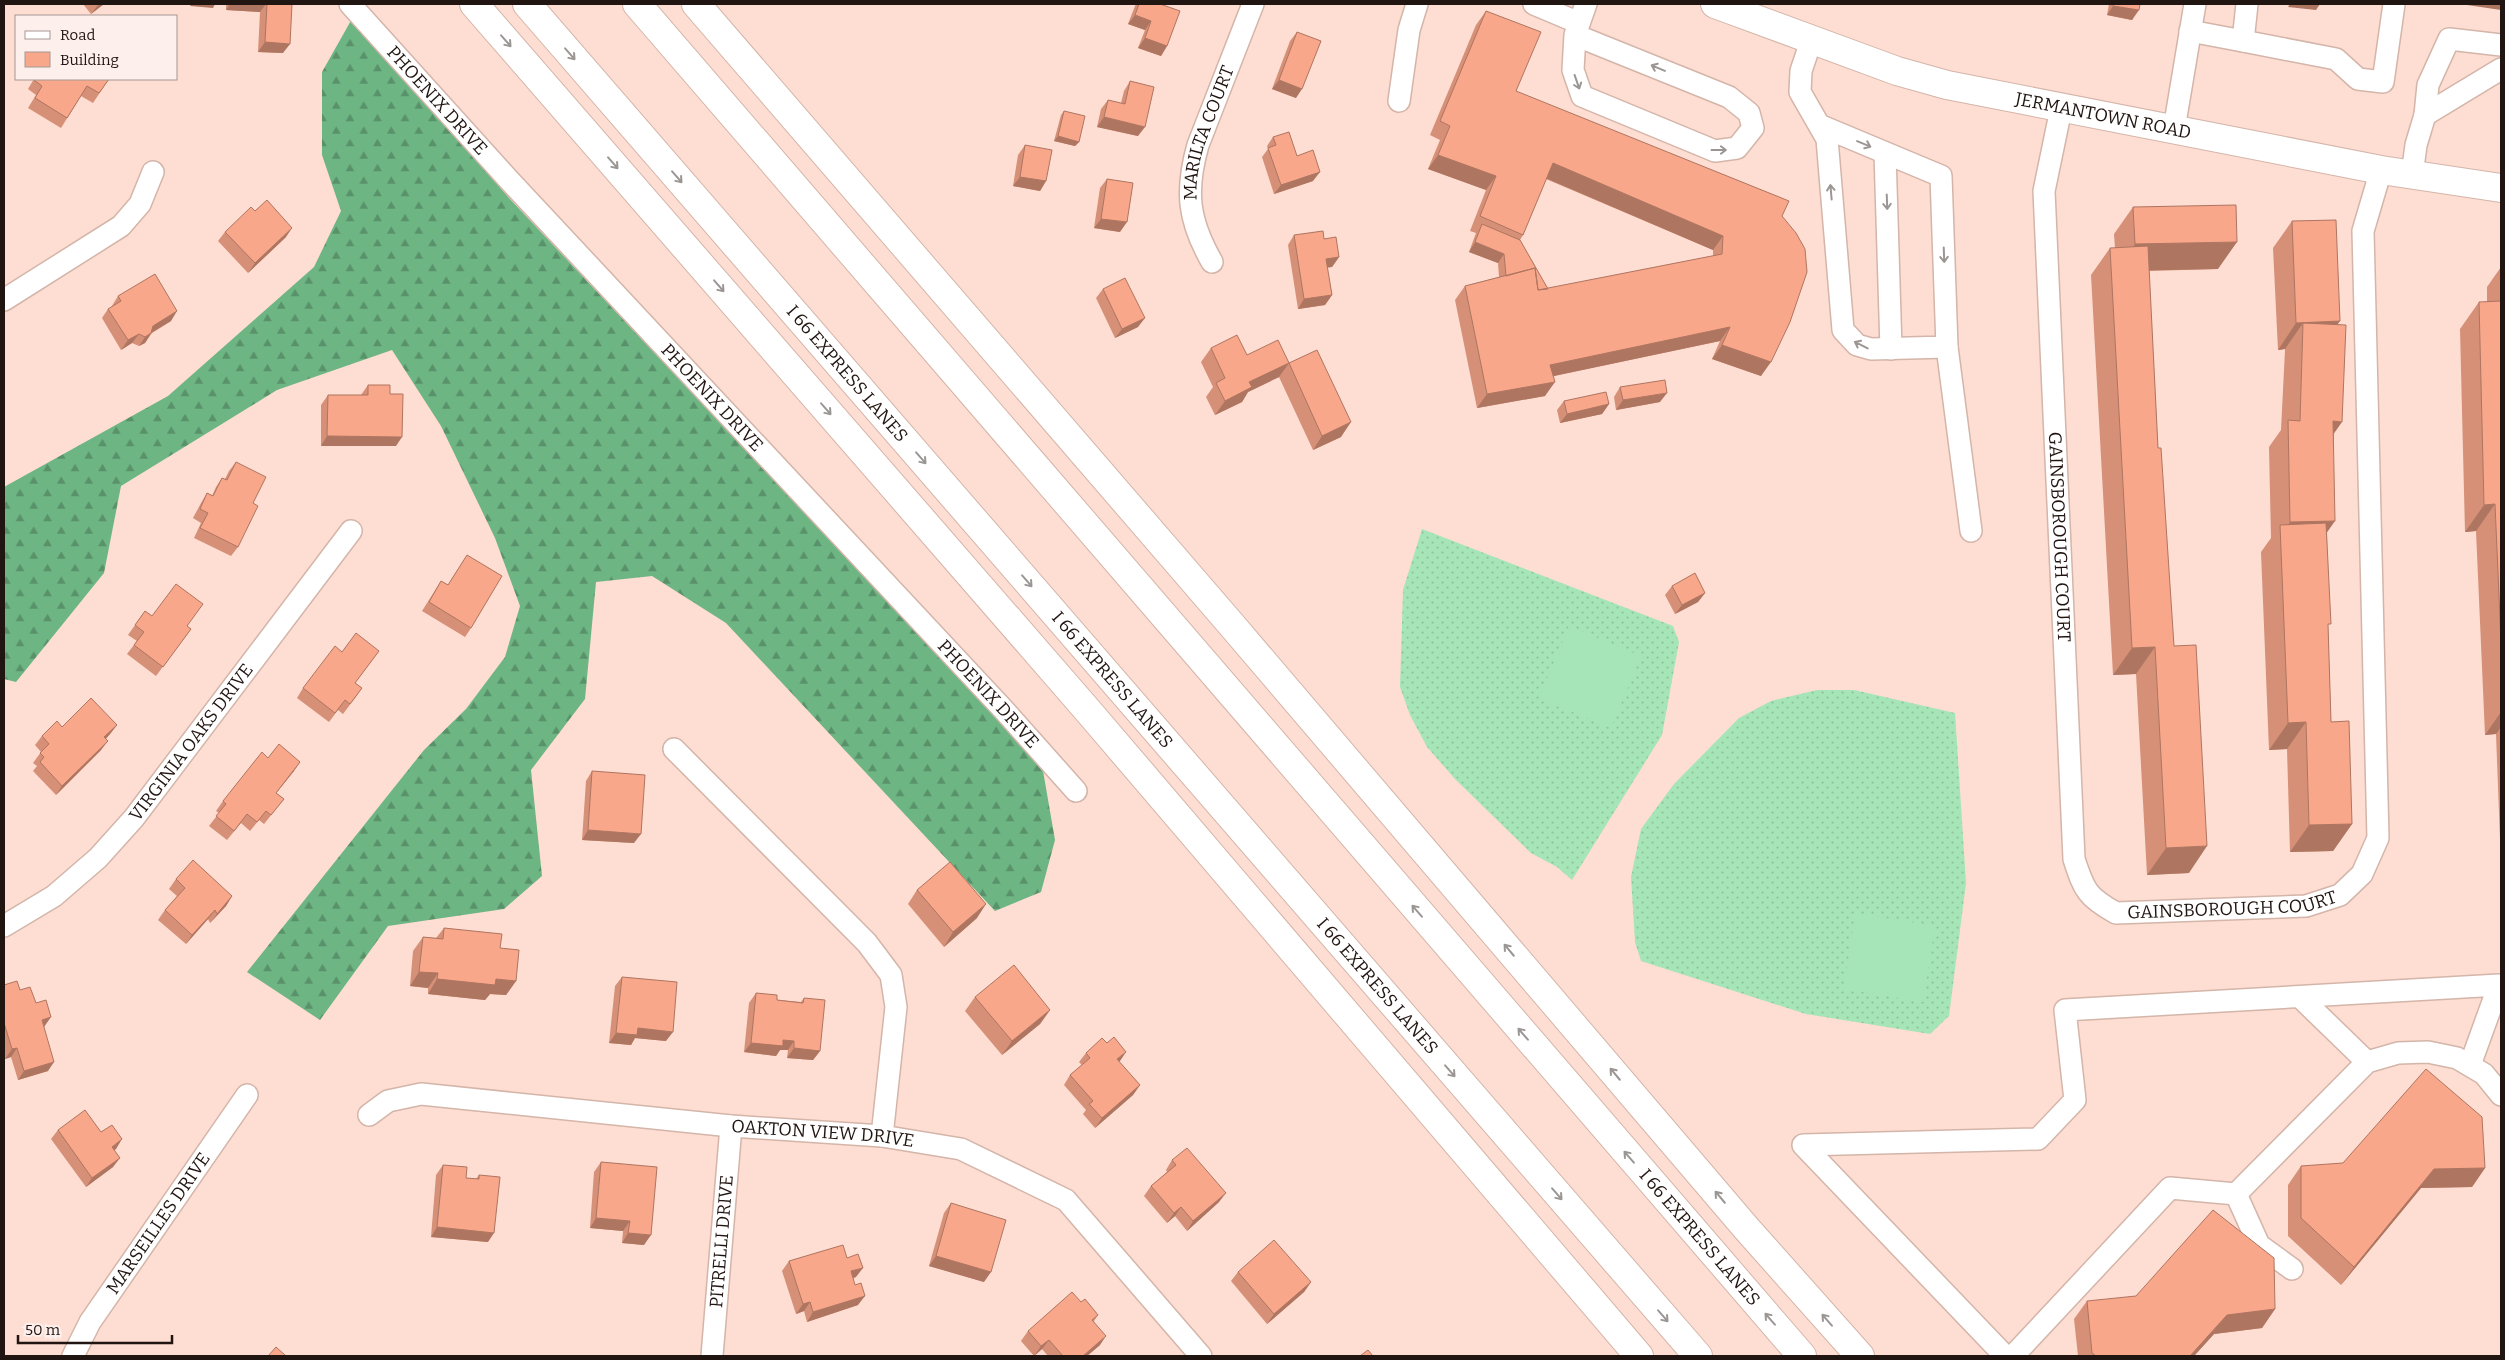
<svg xmlns="http://www.w3.org/2000/svg" width="2505" height="1360" viewBox="0 0 2505 1360" font-family="Bitter,serif">
	<defs>
		<pattern id="grass-dots" width="8" height="8" patternUnits="userSpaceOnUse" patternTransform="scale(1.25)"><rect width="8" height="8" fill="#a6e5b7"/><path d="M2 2h.1M6 6h.1" fill="none" stroke="#8fc49c" stroke-width="1.8" stroke-linecap="round"/></pattern>
		<pattern id="forest-firs" width="22" height="20" patternUnits="userSpaceOnUse" patternTransform="scale(1.25)"><rect width="22" height="20" fill="#6db583"/><path d="M5 1l3.5 6h-7zM16 11l3.5 6h-7z" fill="#59926a"/></pattern>
	</defs>
	<rect width="100%" height="100%" fill="#feddd2"/>
	<path fill="url(#grass-dots)" d="M1422,529L1673,626L1679,642L1662,735L1572,880L1557,867L1531,853L1455,779L1427,747L1410,715L1400,687L1403,590Z
		M1817,690H1854L1955,713L1966,883L1949,1016L1930,1034L1806,1014L1641,961L1635,942L1631,877L1641,829L1674,784L1739,718L1771,701Z"/>
	<path fill="url(#forest-firs)" d="M353,17L509,198L1042,765L1055,840L1041,892L995,911L726,623L652,576L596,582L585,699L531,770L542,876L504,909L388,926L320,1020L247,972L424,750L466,709L505,657L520,606L495,538L441,426L392,350L277,390L121,486L104,573L16,682L4,679V487L168,396L314,267L341,211L322,155V72Z"/>
	<path fill="#a6e5b7" d="M1569,626L1641,656L1611,728L1539,698Z
		M1855,913L1935,926L1923,1002L1844,989Z"/>
	<g fill="none" stroke-linecap="round" stroke-linejoin="round">
		<g stroke="#d4b5a9" stroke-width="24">
			<g id="minor">
				<path id="s1" d="M350,4L509,180L1003,709L1076,791"/>
				<path d="M1534,4L1579,23"/>
				<path d="M2190,31L2243,41L2247,4"/>
				<path d="M1575,35L1729,97L1749,113L1753,128L1737,148L1715,151L1582,96L1573,70L1575,35L1586,4"/>
				<path d="M1811,41L1801,71L1800,92L1827,139L1843,330L1857,345L1871,349L1947,347L1941,176L1819,125"/>
				<path d="M2243,41L2336,59L2358,79L2383,82L2394,4"/>
				<path d="M1399,101L1409,30L1417,4"/>
				<path id="s2" d="M2061,109L2044,191L2074,859C2084,890 2087,897 2116,913L2306,906L2340,895L2362,874L2378,838L2363,231L2381,170"/>
				<path d="M2425,115L2501,69"/>
				<path d="M2174,129L2195,4"/>
				<path d="M1885,153L1891,349"/>
				<path d="M2412,175L2416,145L2425,115L2428,85L2449,39L2501,45"/>
				<path id="s3" d="M1212,262C1188,220 1185,191 1198,145L1253,4"/>
				<path d="M4,300L121,226L140,204L153,172"/>
				<path d="M1947,347L1971,531"/>
				<path d="M674,749L867,943L891,975L896,1007L882,1136"/>
				<path id="s4" d="M4,926L54,896L98,858L134,818L351,531"/>
				<path d="M2300,997L2367,1062"/>
				<path id="s5" d="M369,1115L388,1101L421,1094L731,1126L882,1136L961,1149L1066,1200L1201,1356"/>
				<path d="M2236,1194L2259,1245L2292,1269"/>
				<path id="s6" d="M73,1356L90,1322L247,1095"/>
				<path id="s7" d="M712,1356L731,1126"/>
				<path d="M2005,1356L1803,1145L2038,1139L2075,1100L2065,1010L2499,985L2470,1065"/>
				<path d="M2013,1356L2170,1188L2236,1194L2367,1062L2398,1053L2428,1052L2457,1058L2484,1074L2501,1095"/>
			</g>
		</g>
		<g stroke="#d4b5a9" stroke-width="30">
			<g id="major">
				<path id="s8" d="M1715,4L1897,71L1947,85L2381,170L2501,188"/>
			</g>
		</g>
		<g stroke="#d4b5a9" stroke-width="30">
			<g id="highway">
				<path d="M474,4L1089,712L1639,1356"/>
				<path id="s9" d="M527,4L1698,1356"/>
				<path id="s10" d="M637,4L1802,1356"/>
				<path d="M696,4L1230,623L1747,1229L1860,1356"/>
			</g>
		</g>
		<use href="#minor" stroke="#fff" stroke-width="21"/>
		<use href="#major" stroke="#fff" stroke-width="28"/>
		<use href="#highway" stroke="#fff" stroke-width="28"/>
	</g>
	<path fill="#d59077" fill-rule="evenodd" d="M83,4H104L91,14Z
		M226,4H292L283,53L258,52L260,12L226,10Z
		M1136,4H1160L1167,46L1161,56L1138,48L1145,30L1128,24L1135,6Z
		M2109,4H2140L2132,20L2107,15Z
		M1486,11L1516,91L1782,216L1761,376L1712,359L1720,341L1553,376L1545,396L1477,408L1455,300L1465,286L1499,277L1498,263L1469,252L1476,233L1470,231L1486,190L1428,169L1440,140L1430,135L1476,25ZM1546,179L1713,250V256L1548,289L1520,240L1523,235Z
		M1297,32L1296,98L1272,89L1290,41Z
		M34,79H109L93,103L81,96L61,128L28,108L36,95L28,89Z
		M1130,81L1138,136L1097,127L1101,109L1108,100L1121,103L1124,91Z
		M1064,111L1079,142L1075,146L1054,141L1061,115Z
		M1273,137L1297,156L1313,181L1274,194L1262,157L1268,149L1267,146Z
		M1025,145L1046,181L1040,191L1013,186L1018,155Z
		M1107,179L1120,232L1094,228L1100,188Z
		M2133,207L2218,269L2149,271L2158,448L2189,873L2147,875L2136,674L2113,675L2091,275L2110,248H2115L2114,234Z
		M2292,221L2337,325L2334,434L2327,533L2328,628L2331,722L2352,824L2333,851L2290,852L2287,749L2269,750L2261,552L2271,538L2269,447L2281,430L2285,350V349L2278,350L2273,248Z
		M225,232L286,237L248,273L218,241Z
		M1294,235L1324,239L1339,257L1332,267H1327L1332,295L1325,305L1298,309L1288,245Z
		M2501,267V838L2500,839L2496,734L2485,735L2476,531L2465,532L2460,329L2479,302H2487V287Z
		M1103,289L1138,327L1115,338L1096,298Z
		M118,296L171,321L152,333L145,343L139,346L132,343L121,350L102,318L108,309L112,307V306Z
		M1211,348L1289,363L1341,437L1313,450L1279,377L1248,392L1242,402L1215,415L1206,397L1213,387L1201,362Z
		M368,385L390,394L396,446H321V405L328,395H361Z
		M1620,387L1660,402L1616,410L1614,397Z
		M1564,401L1609,404L1602,414L1560,423L1557,410Z
		M236,462L253,503L238,547L231,556L194,538L201,523L193,518L201,503L207,493L212,496L216,487L222,478L225,479L229,471Z
		M467,555L471,628L465,637L422,611L441,581L448,585Z
		M1672,586L1705,593L1698,602L1675,614L1665,595Z
		M145,611L152,616L187,626L191,629L156,676L127,654L137,641L128,635Z
		M379,651L355,683L362,688L355,698L343,714L338,710L329,722L297,698L303,688L342,652Z
		M117,725L110,734L106,739L101,750L56,795L33,771L37,766L33,763L41,752L35,745L42,736L62,727Z
		M268,758L294,771L276,793L284,799L264,824L259,820L250,831L241,823L227,840L209,826L219,813L216,811L223,801Z
		M592,771L634,843L582,840L586,781Z
		M176,879L232,896L226,906L210,923L208,919L186,944L158,920L165,910L177,896L169,889Z
		M917,890L977,918L944,947L908,904Z
		M444,928L500,948L516,981L506,995L490,994L485,1000L428,994V988L410,986L413,951L423,937L436,938Z
		M622,977L666,1041L635,1038L631,1045L609,1043L615,986Z
		M4,985L20,990L44,1027L48,1071L18,1080L11,1057L5,1059L4,1055Z
		M756,993L777,1000L801,1002L804,998L820,1051L813,1060L787,1058L788,1050H780L776,1056L744,1052L749,1003Z
		M975,997L1050,1010L1040,1024L1002,1055L965,1011Z
		M1086,1053L1119,1062L1140,1085L1133,1095L1095,1128L1083,1114L1086,1110L1064,1085L1070,1075L1082,1065L1079,1062Z
		M58,1130L101,1132L116,1149L114,1150L113,1167L86,1187L51,1139Z
		M1172,1160L1219,1202L1187,1231L1175,1216L1167,1223L1144,1196L1151,1186L1167,1172L1166,1170Z
		M601,1162L644,1245L622,1243L623,1231L590,1228L594,1172Z
		M443,1165L466,1178L476,1179L479,1175L488,1242L431,1237L436,1175Z
		M2301,1166L2485,1168L2472,1187L2421,1188L2341,1285L2288,1236V1185Z
		M951,1203L984,1282L929,1266L944,1213Z
		M847,1258L856,1277L853,1278L858,1305L807,1322L804,1311L796,1314L782,1271L789,1261Z
		M1238,1272L1311,1282L1304,1292L1267,1324L1231,1281Z
		M2087,1301L2275,1309L2262,1328L2214,1334L2194,1356H2078L2074,1319Z
		M1081,1302L1098,1315L1094,1321L1100,1345L1087,1356H1048L1042,1349L1034,1356L1021,1341L1028,1331Z"/>
	<path fill="#ae7561" d="M99,4H104L91,14L98,5Z
		M191,4H215L213,8L190,6Z
		M230,4H266L260,12L226,10Z
		M2290,4H2320L2316,10L2288,7Z
		M2469,4H2501V10L2467,5Z
		M2113,6L2139,10L2132,20L2107,15Z
		M1135,15L1151,21L1145,30L1128,24Z
		M1145,38L1167,46L1161,56L1138,48Z
		M265,42L290,44L283,53L258,52Z
		M1279,80L1302,89L1296,98L1272,89Z
		M1104,117L1145,127L1138,136L1097,127Z
		M1058,136L1079,142L1075,146L1054,141Z
		M1438,155L1496,176L1486,190L1428,169Z
		M1553,163L1723,236L1713,250L1543,177Z
		M1320,172L1313,181L1274,194L1281,185Z
		M1020,177L1046,181L1040,191L1013,186Z
		M1101,219L1127,222L1120,232L1094,228Z
		M292,228L286,237L248,273L255,263Z
		M1475,242L1504,254L1498,263L1469,252Z
		M2237,242L2218,269L2116,271L2135,244Z
		M1339,257L1332,267L1319,269L1326,259Z
		M1332,295L1325,305L1298,309L1304,299Z
		M177,311L171,321L146,336L153,326Z
		M1145,318L1138,327L1115,338L1122,329Z
		M2340,321L2321,348L2303,323L2285,349L2278,350L2296,323Z
		M1730,327L1720,341L1540,379L1550,365Z
		M151,333L145,343L139,346L145,337Z
		M139,334L132,343L121,350L128,340Z
		M1722,345L1771,362L1761,376L1712,359Z
		M1289,363L1279,377L1248,392L1242,402L1215,415L1225,401L1249,382Z
		M1555,382L1545,396L1477,408L1487,394Z
		M1667,393L1660,402L1616,410L1623,400Z
		M1609,404L1602,414L1560,423L1567,414Z
		M2333,421L2342,422L2323,449Z
		M1351,422L1341,437L1313,450L1322,436Z
		M327,436L402,437L396,446H321Z
		M2495,504L2476,531L2465,532L2484,505Z
		M2335,521L2316,548L2281,535L2290,522Z
		M1705,593L1698,602L1675,614L1682,605Z
		M2155,647L2136,674L2113,675L2132,648Z
		M2501,712V727L2496,734L2485,735Z
		M2306,722L2287,749L2269,750L2288,723Z
		M117,725L110,734L97,747L104,737Z
		M108,741L101,750L56,795L62,786Z
		M300,762L294,771L269,802L276,793Z
		M2352,824L2333,851L2290,852L2309,825Z
		M588,830L641,834L634,843L582,840Z
		M2207,846L2189,873L2147,875L2166,848Z
		M232,896L226,906L210,923L217,914Z
		M986,904L977,918L944,947L953,932Z
		M215,910L208,919L186,944L192,935Z
		M419,972L438,973L428,988L410,986Z
		M437,979H496L516,981L506,995L490,994L485,1000L428,994Z
		M1050,1010L1040,1024L1002,1055L1012,1041Z
		M51,1017L44,1027L42,1020Z
		M638,1028L673,1032L666,1041L635,1038L631,1045L609,1043L616,1033Z
		M783,1040L794,1041L788,1050H780L776,1056L744,1052L751,1043Z
		M17,1048L11,1057L5,1059L12,1049Z
		M794,1048L820,1051L813,1060L787,1058Z
		M1126,1052L1120,1061L1111,1069L1117,1059Z
		M54,1062L48,1071L18,1080L24,1071Z
		M1140,1085L1133,1095L1095,1128L1102,1118Z
		M122,1139L116,1149L105,1156L112,1147Z
		M120,1158L113,1167L86,1187L92,1178Z
		M2485,1168L2472,1187L2421,1188L2341,1285L2354,1267L2434,1169Z
		M1226,1193L1219,1202L1187,1231L1193,1221Z
		M1181,1207L1175,1216L1167,1223L1174,1213Z
		M596,1218L630,1221L623,1231L590,1228Z
		M437,1227L494,1233L488,1242L431,1237Z
		M628,1233L651,1235L644,1245L622,1243Z
		M936,1256L991,1272L984,1282L929,1266Z
		M863,1268L856,1277L845,1281L851,1271Z
		M1311,1282L1304,1292L1267,1324L1274,1314Z
		M865,1296L858,1305L807,1322L813,1312Z
		M810,1302L804,1311L796,1314L803,1304Z
		M2275,1309L2262,1328L2214,1334L2194,1356H2190L2227,1315Z
		M1106,1336L1100,1345L1087,1356H1083Z
		M1049,1340L1042,1349L1034,1356L1041,1346Z"/>
	<path fill="#f8a78a" stroke="#ae7561" d="M267,4H292L290,44L265,42Z
		M1139,4H1160L1180,11L1167,46L1145,38L1151,21L1135,15Z
		M2114,4H2140L2139,10L2113,6Z
		M1486,11L1541,32L1516,91L1789,201L1782,216L1796,233L1805,249L1807,272L1790,322L1771,362L1722,345L1730,327L1550,365L1555,382L1487,394L1465,286L1535,268L1538,290L1722,254L1723,236L1553,163L1523,235L1480,216L1496,176L1438,155L1450,126L1440,121Z
		M1297,32L1321,41L1302,89L1279,80Z
		M35,79H109L99,93L87,86L67,118L35,98L42,86L34,80Z
		M1130,81L1154,87L1145,127L1104,117L1108,100L1125,104Z
		M1064,111L1085,116L1079,142L1058,136Z
		M1289,132L1297,156L1313,150L1320,172L1281,185L1268,148L1276,145L1273,137Z
		M1025,145L1052,150L1046,181L1020,177Z
		M1107,179L1133,183L1127,222L1101,219Z
		M267,200L292,228L255,263L225,232L251,207L255,211Z
		M2236,205L2237,242L2135,244L2133,207Z
		M2336,220L2340,321L2296,323L2292,221Z
		M1482,224L1520,240L1548,289L1538,290L1535,268L1506,276L1504,254L1475,242Z
		M1323,231L1324,239L1336,237L1339,257L1326,259L1332,295L1304,299L1294,235Z
		M2148,246L2158,448H2161L2174,646L2196,645L2207,846L2166,848L2155,647L2132,648L2110,248Z
		M155,274L177,311L153,326L151,333L145,337L139,334L128,340L108,309L121,301L118,296Z
		M1125,278L1145,318L1122,329L1103,289Z
		M2501,301V642L2495,504L2484,505L2479,302Z
		M2303,323L2346,325L2342,422L2333,421L2335,521L2290,522L2288,420L2300,421Z
		M1237,335L1247,355L1278,340L1289,363L1249,382L1252,387L1225,401L1216,383L1225,378L1211,348Z
		M1317,350L1351,422L1322,436L1289,363Z
		M1665,380L1667,393L1623,400L1620,387Z
		M368,385H390V394H403L402,437L327,436L328,395H368Z
		M1606,392L1609,404L1567,414L1564,401Z
		M236,462L266,477L253,503L258,506L238,547L200,528L208,513L200,509L207,493L213,496L222,478L227,480Z
		M2326,523L2331,624H2328L2331,722L2349,721L2352,824L2309,825L2306,722L2288,723L2280,525Z
		M467,555L502,576L471,628L429,602L441,581L448,585Z
		M1695,573L1705,593L1682,605L1672,586Z
		M176,584L203,604L187,626L191,629L163,667L134,645L144,632L135,625L145,611L152,616Z
		M356,633L379,651L355,683L362,688L350,704L345,700L335,713L303,688L335,646L342,652Z
		M91,698L117,725L104,737L108,741L62,786L40,762L44,757L40,753L49,744L42,736L57,721L62,727Z
		M279,744L300,762L276,793L284,799L271,815L266,811L257,822L247,814L234,831L216,816L226,804L223,801L262,752L268,758Z
		M592,771L645,775L641,834L588,830Z
		M193,860L232,896L217,914L215,910L192,935L165,910L185,888L176,879Z
		M950,862L986,904L953,932L917,890Z
		M444,928L502,934L500,948L519,950L516,981L496,979L495,985L437,979L438,973L419,972L423,937L443,939Z
		M1014,965L1050,1010L1012,1041L975,997Z
		M622,977L677,982L673,1032L638,1028L637,1035L616,1033Z
		M17,981L20,990L30,987L36,1003L46,1000L51,1017L42,1020L54,1062L24,1071L17,1048L12,1049L4,1023V985Z
		M756,993L777,995V1000L803,1003L804,998L825,1000L820,1051L794,1048V1041L783,1040V1046L751,1043Z
		M1114,1037L1126,1052L1117,1059L1140,1085L1102,1118L1089,1104L1093,1101L1070,1075L1090,1058L1086,1053L1102,1038L1107,1043Z
		M2426,1069L2482,1117L2485,1168L2434,1169L2354,1267L2301,1218V1166L2343,1163Z
		M85,1110L101,1132L112,1125L122,1139L112,1147L120,1158L92,1178L58,1130Z
		M1187,1148L1226,1193L1193,1221L1181,1207L1174,1213L1151,1186L1176,1165L1172,1160Z
		M601,1162L657,1167L651,1235L628,1233L630,1221L596,1218Z
		M443,1165L467,1167L466,1178L479,1179V1175L500,1177L494,1233L437,1227Z
		M951,1203L1006,1220L991,1272L936,1256Z
		M2213,1210L2274,1258L2275,1309L2227,1315L2190,1356H2096L2092,1353L2087,1301L2136,1296Z
		M1274,1240L1311,1282L1274,1314L1238,1272Z
		M843,1245L847,1258L858,1254L863,1268L851,1271L855,1285L861,1283L865,1296L813,1312L810,1302L803,1304L789,1261Z
		M1072,1292L1081,1302L1085,1299L1098,1315L1092,1320L1106,1336L1083,1356H1063L1049,1340L1041,1346L1028,1331Z
		M276,1347L286,1356H268Z
		M1368,1350L1373,1356H1360Z"/>
	<defs><path id="oneway-shaft" d="M-6 0H5M1.5-3L5.5 0L1.5 3" fill="none" stroke-width="1.6" stroke-linecap="round" stroke-linejoin="round" transform="scale(1.25)"/></defs>
	<g stroke="#9b9694">
		<use href="#oneway-shaft" transform="translate(506 41) rotate(49)"/>
		<use href="#oneway-shaft" transform="translate(570 54) rotate(49)"/>
		<use href="#oneway-shaft" transform="translate(1658 68) rotate(-157)"/>
		<use href="#oneway-shaft" transform="translate(1577 82) rotate(71)"/>
		<use href="#oneway-shaft" transform="translate(1864 144) rotate(23)"/>
		<use href="#oneway-shaft" transform="translate(1719 150)"/>
		<use href="#oneway-shaft" transform="translate(613 163) rotate(49)"/>
		<use href="#oneway-shaft" transform="translate(677 177) rotate(49)"/>
		<use href="#oneway-shaft" transform="translate(1831 192) rotate(-95)"/>
		<use href="#oneway-shaft" transform="translate(1887 202) rotate(88)"/>
		<use href="#oneway-shaft" transform="translate(1944 255) rotate(88)"/>
		<use href="#oneway-shaft" transform="translate(719 286) rotate(49)"/>
		<use href="#oneway-shaft" transform="translate(1861 345) rotate(-153)"/>
		<use href="#oneway-shaft" transform="translate(826 409) rotate(49)"/>
		<use href="#oneway-shaft" transform="translate(921 458) rotate(49)"/>
		<use href="#oneway-shaft" transform="translate(1027 581) rotate(49)"/>
		<use href="#oneway-shaft" transform="translate(1417 911) rotate(-131)"/>
		<use href="#oneway-shaft" transform="translate(1509 950) rotate(-130)"/>
		<use href="#oneway-shaft" transform="translate(1523 1034) rotate(-131)"/>
		<use href="#oneway-shaft" transform="translate(1450 1071) rotate(49)"/>
		<use href="#oneway-shaft" transform="translate(1615 1074) rotate(-130)"/>
		<use href="#oneway-shaft" transform="translate(1629 1157) rotate(-131)"/>
		<use href="#oneway-shaft" transform="translate(1557 1194) rotate(49)"/>
		<use href="#oneway-shaft" transform="translate(1720 1197) rotate(-130)"/>
		<use href="#oneway-shaft" transform="translate(1663 1316) rotate(49)"/>
		<use href="#oneway-shaft" transform="translate(1770 1319) rotate(-131)"/>
		<use href="#oneway-shaft" transform="translate(1827 1320) rotate(-131)"/>
	</g>
	<g text-anchor="middle" dominant-baseline="central" stroke-width="4" stroke-linejoin="round" paint-order="stroke">
		<g font-size="18" fill="#211511" stroke="#fdefeb">
			<text stroke="none"><textPath href="#s1" startOffset="130">PHOENIX DRIVE</textPath></text>
			<text stroke="none"><textPath href="#s8" startOffset="405">JERMANTOWN ROAD</textPath></text>
			<text stroke="none"><textPath href="#s3" startOffset="136">MARILTA COURT</textPath></text>
			<text stroke="none"><textPath href="#s9" startOffset="489">I 66 EXPRESS LANES</textPath></text>
			<text stroke="none"><textPath href="#s1" startOffset="535">PHOENIX DRIVE</textPath></text>
			<text stroke="none"><textPath href="#s2" startOffset="430">GAINSBOROUGH COURT</textPath></text>
			<text stroke="none"><textPath href="#s9" startOffset="894">I 66 EXPRESS LANES</textPath></text>
			<text stroke="none"><textPath href="#s1" startOffset="940">PHOENIX DRIVE</textPath></text>
			<text stroke="none"><textPath href="#s4" startOffset="265">VIRGINIA OAKS DRIVE</textPath></text>
			<text stroke="none"><textPath href="#s2" startOffset="940">GAINSBOROUGH COURT</textPath></text>
			<text stroke="none"><textPath href="#s9" startOffset="1299">I 66 EXPRESS LANES</textPath></text>
			<text stroke="none"><textPath href="#s5" startOffset="461">OAKTON VIEW DRIVE</textPath></text>
			<text stroke="none"><textPath href="#s6" startOffset="158">MARSEILLES DRIVE</textPath></text>
			<text stroke="none"><textPath href="#s10" startOffset="1628">I 66 EXPRESS LANES</textPath></text>
			<text stroke="none"><textPath href="#s7" startOffset="115">PITRELLI DRIVE</textPath></text>
		</g>
	</g>
	<rect width="2505" height="1360" fill="none" stroke="#211511" stroke-width="10"/>
	<rect x="15" y="15" width="162" height="65" fill="#fdefeb" stroke="#a59894"/>
	<rect x="25" y="31" width="25" height="8" fill="#ffffff" stroke="#a59894"/>
	<text x="60" y="40" font-size="15" fill="#211511">Road</text>
	<rect x="25" y="52" width="25" height="15" fill="#f8a78a" stroke="#a59894"/>
	<text x="60" y="65" font-size="15" fill="#211511">Building</text>
	<path d="M18 1335v8h154v-8" fill="none" stroke="#211511" stroke-width="2.5"/>
	<text x="25" y="1335" font-size="15" fill="#211511" stroke="#fdefeb" stroke-width="4" paint-order="stroke">50 m</text>
</svg>
